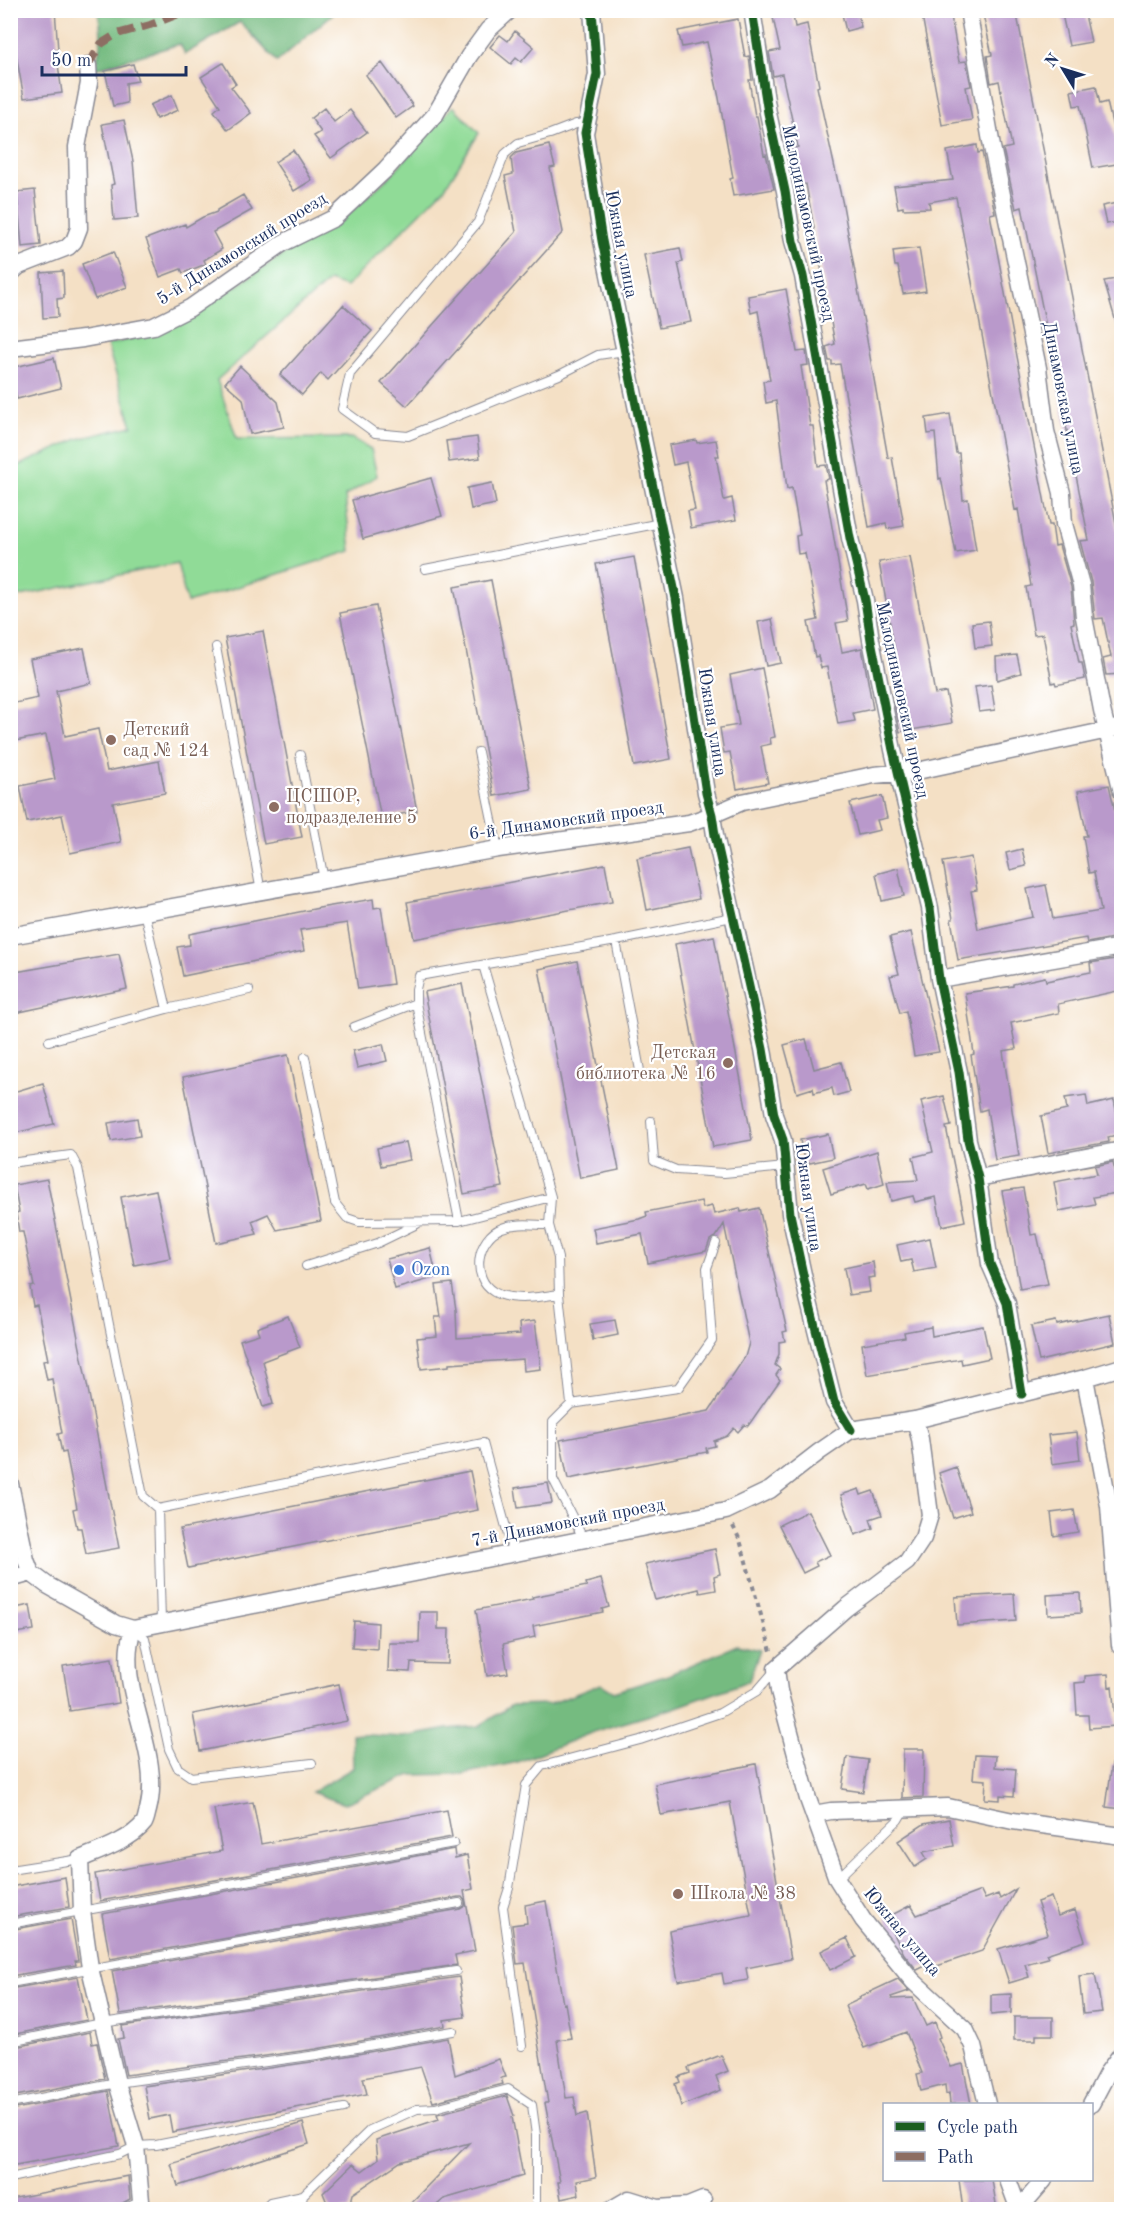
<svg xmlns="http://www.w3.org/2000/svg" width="1132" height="2220" viewBox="0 0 1132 2220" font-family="'Old Standard TT',serif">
	<rect width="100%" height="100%" fill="#fff"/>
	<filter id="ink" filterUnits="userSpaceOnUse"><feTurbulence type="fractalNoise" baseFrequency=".0167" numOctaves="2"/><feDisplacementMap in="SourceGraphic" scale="12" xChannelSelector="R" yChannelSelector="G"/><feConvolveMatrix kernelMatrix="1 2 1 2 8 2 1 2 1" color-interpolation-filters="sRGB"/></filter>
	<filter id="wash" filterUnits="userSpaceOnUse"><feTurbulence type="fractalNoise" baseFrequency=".008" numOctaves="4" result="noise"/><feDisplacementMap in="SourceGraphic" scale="24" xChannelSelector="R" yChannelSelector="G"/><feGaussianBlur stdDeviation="1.35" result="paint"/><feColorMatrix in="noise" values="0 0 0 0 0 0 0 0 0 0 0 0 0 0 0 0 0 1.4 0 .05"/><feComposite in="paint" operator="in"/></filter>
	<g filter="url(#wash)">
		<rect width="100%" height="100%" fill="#f4e0c5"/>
		<path fill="#90db97" stroke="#56857a" stroke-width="1.5" d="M453,106L479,133L444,189L346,287L329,281L217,380L237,439L352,438L371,449L377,476L345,496L351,551L187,603L177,563L11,598L10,506L14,503L11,493V469L78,439L132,426L107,345L153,333L191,316L287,252L337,224L390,176Z"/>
		<path fill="#74bb80" stroke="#48756f" stroke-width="1.5" d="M97,11H336L277,62L240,22L185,54L180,44L95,69C100,48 104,31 97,11Z
			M737,1645L760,1650L749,1681L674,1708L596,1731L518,1762L463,1774L411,1775L344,1804L312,1792L353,1768L352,1734L404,1737L448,1729L479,1726L512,1705L550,1704L601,1684L614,1692L668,1675Z"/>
		<g id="blocks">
			<path fill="#b999cb" d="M12,10H55L58,50H56L62,93L24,98L16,54Z
				M787,10H792L795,27L807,24L819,86L817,87L843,205L888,458L892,457L904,526L887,529L886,523L869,527L840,364L832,365V361H829L826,347L835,344L806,184L795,186L787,150L798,147L782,74L773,76L769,52L780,50L772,13Z
				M841,10H857L861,27L846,31Z
				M921,10H950L959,62L966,61L971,86L966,87L972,120L942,125Z
				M982,10H1016L1122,554V674L1106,675L1103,659L1111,657L1103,618L1095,619L1091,582L1080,541L1089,540L1022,207L1016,209L1003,149L1012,147L999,81L991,83L987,56L992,55Z
				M1061,10H1084L1091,42L1069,46Z
				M738,19L745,57L749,56L752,80H749L755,116H757L764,155L766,154L774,189L733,196L730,179L733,178L719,98L707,42L682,47L678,31Z
				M515,31L534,47L521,62L516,58L511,64L490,47L500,35L508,41Z
				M223,63L236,84L231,87L251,113L228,130L214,111L220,106L201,77Z
				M382,63L413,106L396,118L366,75Z
				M133,64L138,81L126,83L127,103L113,106L105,71Z
				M1096,86L1100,104L1107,102L1117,144L1122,143V163L1093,168L1080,105L1074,106L1071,91Z
				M172,95L178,110L156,119L150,105Z
				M324,108L334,122L350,110L367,132L331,158L314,136L321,132L311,118Z
				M124,120L133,161L138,218L114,220L111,185L114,184L102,124Z
				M549,145L555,167L550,168L563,232L407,406L381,383L516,232L505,176L513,174L511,158L516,153Z
				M977,145L978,153L982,152L995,213L990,214L1049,525H1052L1055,546L1059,545L1071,587L1074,623L1071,624L1079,663H1082L1085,679L1056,685L1055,682L1052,683L1043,634L1034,635L1026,587L1031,586L1018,509L1015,510L956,197L929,202L930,208L903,209V207L898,208L894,186L953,180L947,151Z
				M293,150L312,180L294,191L275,162Z
				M35,190L41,245L22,247L17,192Z
				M243,195L252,210L213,232L222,249L204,260L206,264L183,273L181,269L160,277L146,239L185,224L186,227L203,217L217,212V210Z
				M1122,202V222L1106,224L1102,206Z
				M680,248L683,262L678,263L691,322L659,328L644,255Z
				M919,248L926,291L903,294L898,266H895L893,251Z
				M113,252L127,287L95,299L82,264Z
				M63,271L64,298L57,299L58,317L43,318L41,273Z
				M1122,278V325L1117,326L1104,281Z
				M786,289L797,352L806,351L808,365L801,366L810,426H813L818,466L826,465L829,479L824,480L848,621L836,623L842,652L862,648L873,709L853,713L855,721L838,724L827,667L821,668L818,656L815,657L808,622L818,620L805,553L798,554L796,536L800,535L792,488L787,489L776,401L766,403L763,381L770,380L758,311L751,313L748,296Z
				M343,305L372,331L328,380L321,373L302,395L280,375Z
				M54,358L61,388L17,399L10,368Z
				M240,366L278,402L284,427L250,434L243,399L225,383Z
				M950,414L956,453H959L963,500L968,499L976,550L956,553L941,478L939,479L935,433L928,434L926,418Z
				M477,437L480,458L449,462L446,441Z
				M696,440L697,443L716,440L719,456H716L724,500L732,498L736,520L691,528L688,511L695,510L686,462L673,465L669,445Z
				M431,478L442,516L363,539L352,500Z
				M492,483L496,504L471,509L467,488Z
				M634,557L671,759L634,766L596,564Z
				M910,557L935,694L946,692L952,723L900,732L894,703L904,702L879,562Z
				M491,580L531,789L494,796L454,587Z
				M376,606L417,811L381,818L340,613Z
				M772,619L781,663L766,666L758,622Z
				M989,621L992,646L975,648L972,623Z
				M263,631L302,837L264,844L225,638Z
				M84,648L91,683L56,691L65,736L98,729L107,771L159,761L165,793L113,803L121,842L70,853L62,815L27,822L20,786L55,779L46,735L10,742V704L38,698L30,659Z
				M1017,655L1021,673L997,680L996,657Z
				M762,668L775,737L770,738L771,744L761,746L768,783L737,789L730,752L724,753L720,728L739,725L730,675Z
				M991,685L995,710L979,712L975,687Z
				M1109,785L1122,841V932L1117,933L1118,937L1087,943L1086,938L958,960L951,919H953L943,862L971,857L977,890L971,891L978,929L1033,917L1027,889L1046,885L1053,919L1101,911L1094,872L1089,873L1083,836H1087L1078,791Z
				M882,796L887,818L877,820L880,830L858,835L850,803Z
				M688,848L699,899L647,910L637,858Z
				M1022,849L1026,866L1010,870L1006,853Z
				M605,864L612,902L414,939L407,902Z
				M898,868L904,896L882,901L876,874Z
				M373,899L374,908L381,907L393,984L358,989L347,923L300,930L304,951L183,976L177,947L190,945L189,934L319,908Z
				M911,932L939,1052L914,1056L906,1011L900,1013L890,976L899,974L890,937Z
				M714,936L752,1140L713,1147L675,944Z
				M119,954L127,989L10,1014V973Z
				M1122,958V990L1058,1004L1059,1013L1011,1023L1016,1049L1003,1051L1019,1156L995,1160L987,1109L980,1111L971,1055L974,1054L965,993L1013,986V984L1045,977L1046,981L1091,972L1090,963Z
				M577,961L619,1170L580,1178L539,969Z
				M462,984L503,1187L464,1194L424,992Z
				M806,1039L814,1069L841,1062L849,1092L834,1096L832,1088L814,1093L813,1088L797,1093L784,1045Z
				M383,1044L387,1061L357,1068L353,1051Z
				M288,1055L321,1221L277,1230L268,1214L252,1221L257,1234L216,1243L183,1077Z
				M43,1083L54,1124L10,1134V1093Z
				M1086,1095L1088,1106L1114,1100L1121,1134L1108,1137L1109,1142L1048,1153L1041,1116L1067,1110L1065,1098Z
				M944,1096L951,1126L946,1127L965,1221L942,1226L936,1197L915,1202L913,1196L891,1201L887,1182L918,1180L913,1157L933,1152L921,1101Z
				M137,1118L140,1136L111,1141L108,1123Z
				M828,1134L833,1158L805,1164L800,1140Z
				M406,1142L410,1160L381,1166L377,1148Z
				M877,1151L884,1184L868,1189L866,1184L831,1194L823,1168Z
				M1113,1162L1115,1170L1122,1169V1192L1093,1197L1095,1204L1059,1211L1054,1182L1097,1174L1095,1166Z
				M47,1179L119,1548L86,1554L81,1528H77L73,1509L77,1508L66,1452L62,1453L58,1434L62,1433L52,1379L47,1380L43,1361L48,1360L37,1305L33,1306L30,1287L34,1286L23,1232H19L16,1213L19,1212L14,1185Z
				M1023,1188L1031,1235L1037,1234L1048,1284L1020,1289L1002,1191Z
				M156,1190L170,1258L134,1265L121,1197Z
				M701,1201L703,1208L712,1206L714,1214L740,1208L741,1212L759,1208L787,1331L783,1332L785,1341L779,1342V1354L775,1365L780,1369L776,1375L780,1380L748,1426L744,1425L738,1432L734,1428L727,1436L714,1441L715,1446L706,1448L707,1452L568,1479L560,1440L709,1411L745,1357L749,1343L724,1224L716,1237L710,1240L706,1251L648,1263L642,1234L596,1243L593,1228L639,1219L647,1216L646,1212Z
				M930,1238L936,1268L914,1272L911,1260L901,1262L897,1245Z
				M430,1248L437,1277L395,1289L387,1259Z
				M873,1262L875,1277L868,1278L870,1292L849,1295L844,1268Z
				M452,1283L456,1310L457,1338L520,1334L519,1323L535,1321L541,1369L524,1371L523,1359L449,1364V1366L421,1369L417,1338L437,1336L435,1317H441L436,1285Z
				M1109,1314L1115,1343L1039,1361L1031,1326L1056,1321L1057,1325Z
				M288,1316L300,1347L263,1361L273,1404L263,1407L240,1340L259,1334L257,1328Z
				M615,1320L618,1335L593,1340L590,1324Z
				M983,1326L990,1358L962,1364L961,1359L867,1375L862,1344L905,1337L904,1332L931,1327L932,1336Z
				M1077,1432L1080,1460L1052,1464L1048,1435Z
				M956,1467L971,1512L953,1518L939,1473Z
				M470,1471L478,1510L188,1568L180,1529Z
				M548,1483L552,1503L518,1508L515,1488Z
				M859,1489L861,1495L873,1491L882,1515L870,1519L873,1528L855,1535L841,1495Z
				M1074,1510L1078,1532L1054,1536L1051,1513Z
				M808,1511L830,1555L815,1562L817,1566L803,1573L779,1525Z
				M715,1549L720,1574L714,1576L716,1590L700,1593L699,1589L655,1600L645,1564Z
				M601,1579L609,1607L602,1609L603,1612L533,1626L535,1637L503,1644L508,1673L487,1676L476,1610L533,1599L532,1597L587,1586L586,1583Z
				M1080,1593L1081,1613L1048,1615L1047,1595Z
				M1014,1594L1016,1621L957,1625L955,1597Z
				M30,1605L34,1630L10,1634V1609Z
				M420,1612H438V1629H449L448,1664L411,1663L410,1672L388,1671L389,1643H419Z
				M354,1621L378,1623L377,1649L352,1647Z
				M112,1658L119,1703L70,1711L63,1666Z
				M1108,1674L1109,1687L1112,1686L1116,1726L1089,1728L1088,1715H1077L1075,1683L1085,1682V1676Z
				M339,1684L347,1721L200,1751L193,1714Z
				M903,1749H924L923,1797L902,1798Z
				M975,1755L996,1756L995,1767L1016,1769L1014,1796L1000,1795V1800L985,1799L986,1780L973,1779Z
				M847,1757L868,1760L863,1792L842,1789Z
				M756,1764L791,1959L746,1968L748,1980L724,1984L722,1973L678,1981L669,1931L751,1915L730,1802L661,1815L655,1784Z
				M1112,1764L1122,1765V1809L1106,1807Z
				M253,1802L261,1844L447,1810L452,1837L100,1901L95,1874L222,1851L214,1809Z
				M949,1819L954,1846L923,1852L927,1859L915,1867L898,1841L924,1824Z
				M454,1849L455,1858L467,1855L473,1889L464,1891L475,1951L455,1955L457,1965L120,2014L112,1971L460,1909L465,1906V1901L462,1897H458L110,1959L102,1914Z
				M65,1877L69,1907L10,1917V1887Z
				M1016,1889L982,1951L934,1967L933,1962L917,1970L904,1954L886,1918L911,1905L917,1915L981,1891L985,1899L998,1894L1000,1899Z
				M1051,1897L1058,1916L1075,1910L1085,1941L1046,1954L1048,1958L1025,1964L1029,1977L1009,1983L998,1949L1048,1934L1037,1902Z
				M546,1901L563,2004L565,2003L571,2038L557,2040L566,2098L574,2097L577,2116L587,2113L596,2177L577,2181L579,2195L561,2199L558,2182H560L545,2103H548L525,1963L517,1964L512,1925L527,1923L525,1905Z
				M71,1919L78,1961H75L76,1965L10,1976V1930Z
				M847,1938L856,1957L830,1970L821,1951Z
				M1095,1974L1102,2012L1083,2014L1079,1976Z
				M78,1977L87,2020L10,2035V1989Z
				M459,1977L465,2017L444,2020L445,2026L316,2049L126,2075L118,2039L124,2038L122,2026Z
				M898,1979L909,1991L891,1997L892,1999L913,1998L926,2026L935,2022L940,2037L938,2038L951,2067L963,2064L971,2104H950L949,2093L946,2094L945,2085L921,2091L917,2074L922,2073L906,2032L864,2048L845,2006L860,1999L859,1997Z
				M1011,1994V2013L991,2015V1995Z
				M1014,2017H1053V2035H1036V2040H1014Z
				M90,2032L92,2044L97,2043L105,2079L10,2097V2048Z
				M448,2038L455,2075L499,2059L506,2077L501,2078L503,2084L433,2102L421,2067L363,2078L367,2094L172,2132L169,2115L150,2119L144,2086L318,2061Z
				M721,2055L728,2071L716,2076L721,2090L681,2106L675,2084L680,2082L678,2077L690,2073L688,2068Z
				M108,2091L119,2146L10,2166V2110Z
				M507,2096L514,2116L512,2117L523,2176L444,2199L431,2210H404L469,2143L400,2162L353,2194L349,2210H330L323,2193L353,2164L362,2171L378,2159L376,2140L439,2119L437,2114Z
				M303,2123L309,2144L178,2186L171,2164Z
				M128,2176L130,2199L119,2205L116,2210H10V2199Z
				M959,2180H992L997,2210H963Z"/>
		</g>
	</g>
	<g filter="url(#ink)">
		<use href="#blocks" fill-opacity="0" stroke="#888892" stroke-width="1.5"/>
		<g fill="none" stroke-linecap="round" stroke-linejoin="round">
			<g stroke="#888892" stroke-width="10">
				<path id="lane" d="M587,123L576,124L550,134L518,143L505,154L478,222L350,374L342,409L375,433L408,436L559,375L598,355L625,351
					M425,569L661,523
					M216,647L261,892
					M478,752L498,849
					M300,755L324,880
					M144,912L167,1009
					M616,941L641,1076
					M483,965L551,1197L549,1225L558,1258L559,1294
					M416,1003L459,1221
					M354,1027L416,1003V989L419,976L616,941L732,917
					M49,1041L167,1009L249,990
					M305,1057L335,1203L347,1218L359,1222L459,1221L551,1197
					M651,1121L654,1161L676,1170L724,1173L785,1167
					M10,1163L71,1155L78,1168L143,1496L158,1509
					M549,1225C535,1225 517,1222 502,1228C477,1237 470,1278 494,1292C511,1302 541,1297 559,1294L571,1404L553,1422V1479L584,1540
					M306,1266L378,1243L417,1224
					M571,1404L678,1388L712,1340L707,1268L716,1243
					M161,1622L158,1509L483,1443L513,1553
					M134,1629L145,1638L169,1749L178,1768L191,1777L312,1763
					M10,1870L80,1859
					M837,1879L898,1820L904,1810
					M10,1924L454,1843
					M10,1983L459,1903
					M10,2042L102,2023L456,1971
					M522,2046L503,1907L509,1888L526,1785L542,1766L640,1740L720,1713L757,1691L776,1669
					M10,2104L117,2083L317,2055L453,2031
					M10,2178L120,2154L136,2146L156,2145L344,2108
					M122,2210L141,2201
					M262,2210L270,2202L303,2195L370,2130L417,2109L435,2108L508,2089L532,2105L536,2135V2201
					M300,2210L303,2195"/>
			</g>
			<g stroke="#888892" stroke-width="19">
				<path id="street" d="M592,10L597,74L585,133L602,241L676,598L706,793L712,815L715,835L763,1049L774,1115L783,1140L790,1214L808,1298L834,1402L851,1430
					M752,10L768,113L785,191L793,241L803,276L850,538L865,600L871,640L893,750L930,908L939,979L959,1072L968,1140L978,1178L990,1264L1007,1303L1022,1394
					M968,10L992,147L1038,368L1046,431L1062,493L1064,524L1081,585L1084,617L1102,710L1122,792
					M10,274L19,266L68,247L74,241L79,228L77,147L89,83L88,65
					M10,348L83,339L154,326L190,308L283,243L334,218L386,169L435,115L469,56L488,30L510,10
					M10,936L498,849L689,823L712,815L742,802L874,775L917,771L1122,727
					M939,979L1122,947
					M978,1178L1122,1150
					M1085,1378L1109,1506L1120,1645
					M915,1420L920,1439L930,1515L923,1538L907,1562L846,1608L776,1669L779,1691L808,1799L837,1879L863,1920L913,1981L965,2029L973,2046L987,2104
					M10,1484L26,1560L31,1573L47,1585L116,1624L133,1629L726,1511L770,1490L819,1452L851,1430L915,1420L1085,1378L1122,1367
					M10,1579L31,1573
					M133,1629C113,1687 164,1749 148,1810C147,1813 146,1820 144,1823C131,1840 99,1851 80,1859L82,1911L90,1968L117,2083L136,2146L141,2201
					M814,1814L831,1811L948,1807L1013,1821L1122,1836
					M1091,2104L1108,2072L1122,2053
					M1008,2180L1019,2210
					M1019,2209L1044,2180
					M610,2210L629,2199L658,2208L688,2206L703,2200"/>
			</g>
			<path stroke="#888892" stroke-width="4" stroke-dasharray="4.5 4.5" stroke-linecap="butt" d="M733,1526L740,1540L771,1651"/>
			<use href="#lane" stroke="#fff" stroke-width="8"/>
			<use href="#street" stroke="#fff" stroke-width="16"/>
			<path stroke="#8d6e63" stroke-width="8" stroke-dasharray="15 8" stroke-linecap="butt" d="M88,65L101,44L117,34L150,25L189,10"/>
			<g stroke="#fff" stroke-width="13">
				<path id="cycleway" d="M592,10L597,74L585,133L602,241L676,598L706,793L712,815L715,835L763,1049L774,1115L783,1140L790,1214L808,1298L834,1402L851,1430
					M752,10L768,113L785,191L793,241L803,276L850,538L865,600L871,640L893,750L930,908L939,979L959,1072L968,1140L978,1178L990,1264L1007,1303L1022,1394"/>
			</g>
			<use href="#cycleway" stroke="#1b5e20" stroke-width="9"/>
		</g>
	</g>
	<g fill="#8d6e63" stroke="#fff" stroke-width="2">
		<circle cx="111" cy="740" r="6"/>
		<circle cx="274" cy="807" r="6"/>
		<circle cx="728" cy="1063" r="6"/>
		<circle cx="678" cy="1894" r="6"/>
	</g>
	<circle fill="#3f7fe0" stroke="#fff" stroke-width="2" cx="399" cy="1270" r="6"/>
	<g text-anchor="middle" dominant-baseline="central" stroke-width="4.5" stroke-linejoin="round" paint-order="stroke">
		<g font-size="18" fill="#1b2f5e" stroke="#fff">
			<text transform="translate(808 223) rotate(78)">Малодинамовский проезд</text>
			<text transform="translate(621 244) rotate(79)">Южная улица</text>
			<text transform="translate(242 249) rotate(-32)">5-й Динамовский проезд</text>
			<text transform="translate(1063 398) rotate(79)">Динамовская улица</text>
			<text transform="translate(902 700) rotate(78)">Малодинамовский проезд</text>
			<text transform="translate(712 722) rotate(81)">Южная улица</text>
			<text transform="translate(566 821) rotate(-8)">6-й Динамовский проезд</text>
			<text transform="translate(808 1197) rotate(82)">Южная улица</text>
			<text transform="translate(568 1523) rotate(-11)">7-й Динамовский проезд</text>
			<text transform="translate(902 1932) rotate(50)">Южная улица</text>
		</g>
		<g font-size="18" fill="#785e54" stroke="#fff" text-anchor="start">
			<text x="123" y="730">Детский<tspan x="123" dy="21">сад № 124</tspan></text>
			<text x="286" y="797">ЦСШОР,<tspan x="286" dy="21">подразделение 5</tspan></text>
			<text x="716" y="1053" text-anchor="end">Детская<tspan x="716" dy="21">библиотека № 16</tspan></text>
			<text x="690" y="1894">Школа № 38</text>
		</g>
		<g font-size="18" fill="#366cbe" stroke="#fff" text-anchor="start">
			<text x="411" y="1270">Ozon</text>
		</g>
	</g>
	<rect width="1132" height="2220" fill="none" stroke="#fff" stroke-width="36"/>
	<rect x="883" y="2103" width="210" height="78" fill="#ffffff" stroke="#a4acbf" stroke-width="1.5"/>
	<rect x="895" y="2122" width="30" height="9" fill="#1b5e20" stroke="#a4acbf" stroke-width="1.5"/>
	<text x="937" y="2133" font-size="18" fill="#1b2f5e">Cycle path</text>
	<rect x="895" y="2152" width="30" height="9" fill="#8d6e63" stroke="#a4acbf" stroke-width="1.5"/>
	<text x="937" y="2163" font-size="18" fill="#1b2f5e">Path</text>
	<g transform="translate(1063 69) rotate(308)" stroke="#ffffff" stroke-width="4.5" paint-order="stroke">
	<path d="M0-4.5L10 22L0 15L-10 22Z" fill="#1b2f5e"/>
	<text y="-9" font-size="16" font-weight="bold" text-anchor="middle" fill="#1b2f5e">N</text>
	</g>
	<path d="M42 66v9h144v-9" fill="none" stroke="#1b2f5e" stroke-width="3"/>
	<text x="51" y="66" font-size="18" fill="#1b2f5e" stroke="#ffffff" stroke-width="4.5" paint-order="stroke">50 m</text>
</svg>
